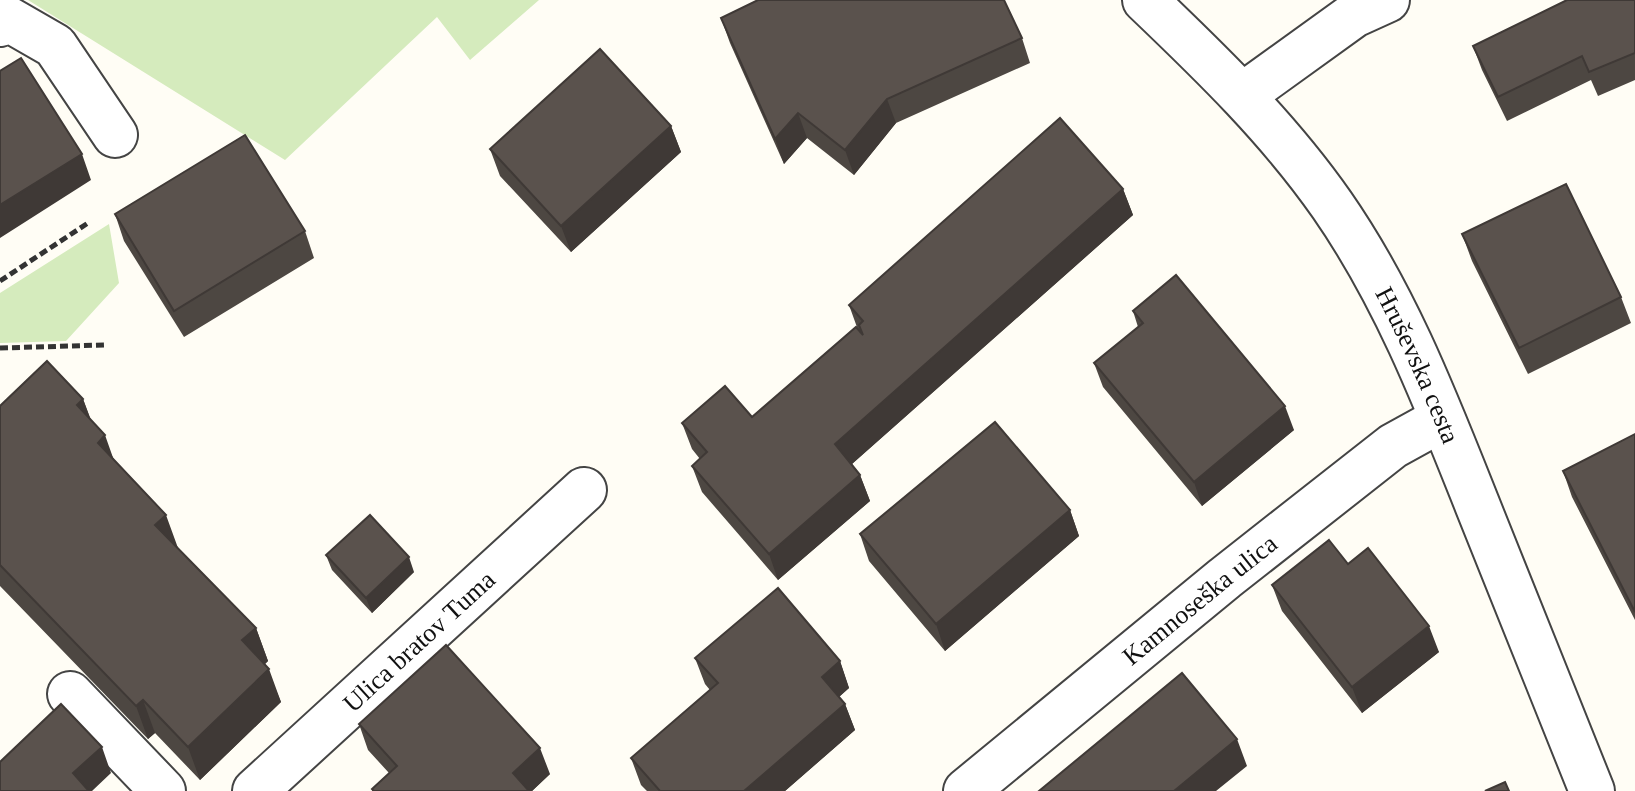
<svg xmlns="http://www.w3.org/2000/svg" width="1635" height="791" viewBox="0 0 1635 791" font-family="Georgia,serif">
	<rect width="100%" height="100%" fill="#fffdf5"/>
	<path fill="#d5ebbd" d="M28,0H539L470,60L437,17L285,160Z
		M109,224L119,283L66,341L0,343V293Z"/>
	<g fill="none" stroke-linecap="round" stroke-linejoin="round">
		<g stroke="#444" stroke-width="48">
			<g id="minor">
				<path id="s1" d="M1145,0C1212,64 1279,129 1332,205C1396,297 1436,401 1477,504C1515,600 1554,695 1592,791"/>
				<path d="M0,24L8,19L55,46L115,135"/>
				<path d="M1243,95L1354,15L1387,0"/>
				<path d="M70,694L163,791"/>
				<path id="s2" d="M255,791L584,490"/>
				<path id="s3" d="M966,791L1225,578L1393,446L1442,419"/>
			</g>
		</g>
		<path stroke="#333" stroke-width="5" stroke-dasharray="8 4" stroke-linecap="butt" d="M0,281L88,223
			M0,348L105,345"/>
		<use href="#minor" stroke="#fff" stroke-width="44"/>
	</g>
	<path fill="#4d4742" d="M1635,0V80L1598,96L1591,80L1507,121L1482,70L1473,46Z
		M721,18L1022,38L1030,63L896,123L854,175L807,138L784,164L730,43Z
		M671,126L681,152L571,252L500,176L490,149Z
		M1123,189L1133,215L852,464L860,475L870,501L778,580L702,492L692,466L700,459L692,449L682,423L752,417L858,330L849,305Z
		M115,214L305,231L314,258L184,337L124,241Z
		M1462,234L1621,297L1631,323L1528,374L1472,261Z
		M1133,311L1294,430L1202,506L1103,387L1094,363L1138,327Z
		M83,399L91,420L115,461L178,548L256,628L268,661L265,664L281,702L200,780L155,733L148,739L0,586V406Z
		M1635,434V620L1572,497L1563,471Z
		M1070,510L1079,536L945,651L869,561L860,534Z
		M326,555L414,572L372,613L332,570Z
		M1348,564L1439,652L1362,713L1282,611L1272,585Z
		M695,658L840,661L849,688L839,697L845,704L855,730L785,791H647L641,785L631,758L710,690L705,684Z
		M359,724L550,774L532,791H372V789L389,773L368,750Z"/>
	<path fill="#3f3936" d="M887,99L896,123L854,175L845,150Z
		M798,113L807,138L784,164L775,139Z
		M671,126L681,152L571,252L561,226Z
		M82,154L91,180L0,238V205Z
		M1123,189L1133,215L844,471L835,444Z
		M83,399L95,432L77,405Z
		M1285,406L1294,430L1202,506L1194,482Z
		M105,435L117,469L98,443Z
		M860,475L870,501L778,580L769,554Z
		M1070,510L1079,536L945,651L936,624Z
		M166,515L178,548L155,525Z
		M409,557L414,572L372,613L366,598Z
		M1429,626L1439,652L1362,713L1352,687Z
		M256,628L268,661L254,674L242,640Z
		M840,661L849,688L832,703L822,677Z
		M269,669L281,702L200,780L188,747Z
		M143,700L155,733L148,739L136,706Z
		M845,704L855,730L785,791H744Z
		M1237,739L1247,766L1216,791H1174Z
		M102,747L111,773L92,791H79L73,773Z
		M540,748L550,774L532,791H520L513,773Z"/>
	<path fill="#5a524d" stroke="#3f3936" stroke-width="2" d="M758,0H1004L1022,38L887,99L845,150L798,113L775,139L721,18Z
		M1567,0H1635V53L1589,72L1582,56L1498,97L1473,46Z
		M600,49L671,126L561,226L490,149Z
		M21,58L82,154L0,205V71Z
		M1060,118L1123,189L835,444L860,475L769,554L692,466L707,452L682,423L725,386L752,417L856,327L863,335L859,325L863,321L849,305Z
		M245,135L305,231L174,311L115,214Z
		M1566,184L1621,297L1519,348L1462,234Z
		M1176,275L1285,406L1194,482L1094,363L1143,323L1133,311Z
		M47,361L83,399L77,405L105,435L98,443L166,515L155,525L256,628L242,640L269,669L188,747L143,700L136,706L0,565V406Z
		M995,422L1070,510L936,624L860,534Z
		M1635,434V612L1563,471Z
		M370,515L409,557L366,598L326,555Z
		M1329,540L1348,564L1368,548L1429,626L1352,687L1272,585Z
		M778,588L840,661L822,677L845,704L744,791H660L631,758L718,683L695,658Z
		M446,645L540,748L513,773L529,791H374L372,789L397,766L359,724Z
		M1182,673L1237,739L1174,791H1039Z
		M61,704L102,747L73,773L88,790L87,791H0V762Z
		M1505,782L1509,791H1485Z"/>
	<g text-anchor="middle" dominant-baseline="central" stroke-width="8" stroke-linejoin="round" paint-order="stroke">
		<g font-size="26" fill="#111" stroke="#fff">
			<text stroke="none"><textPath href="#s1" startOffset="460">Hruševska cesta</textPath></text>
			<text stroke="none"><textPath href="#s3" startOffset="302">Kamnoseška ulica</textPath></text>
			<text stroke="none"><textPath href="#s2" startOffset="222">Ulica bratov Tuma</textPath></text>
		</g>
	</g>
</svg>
